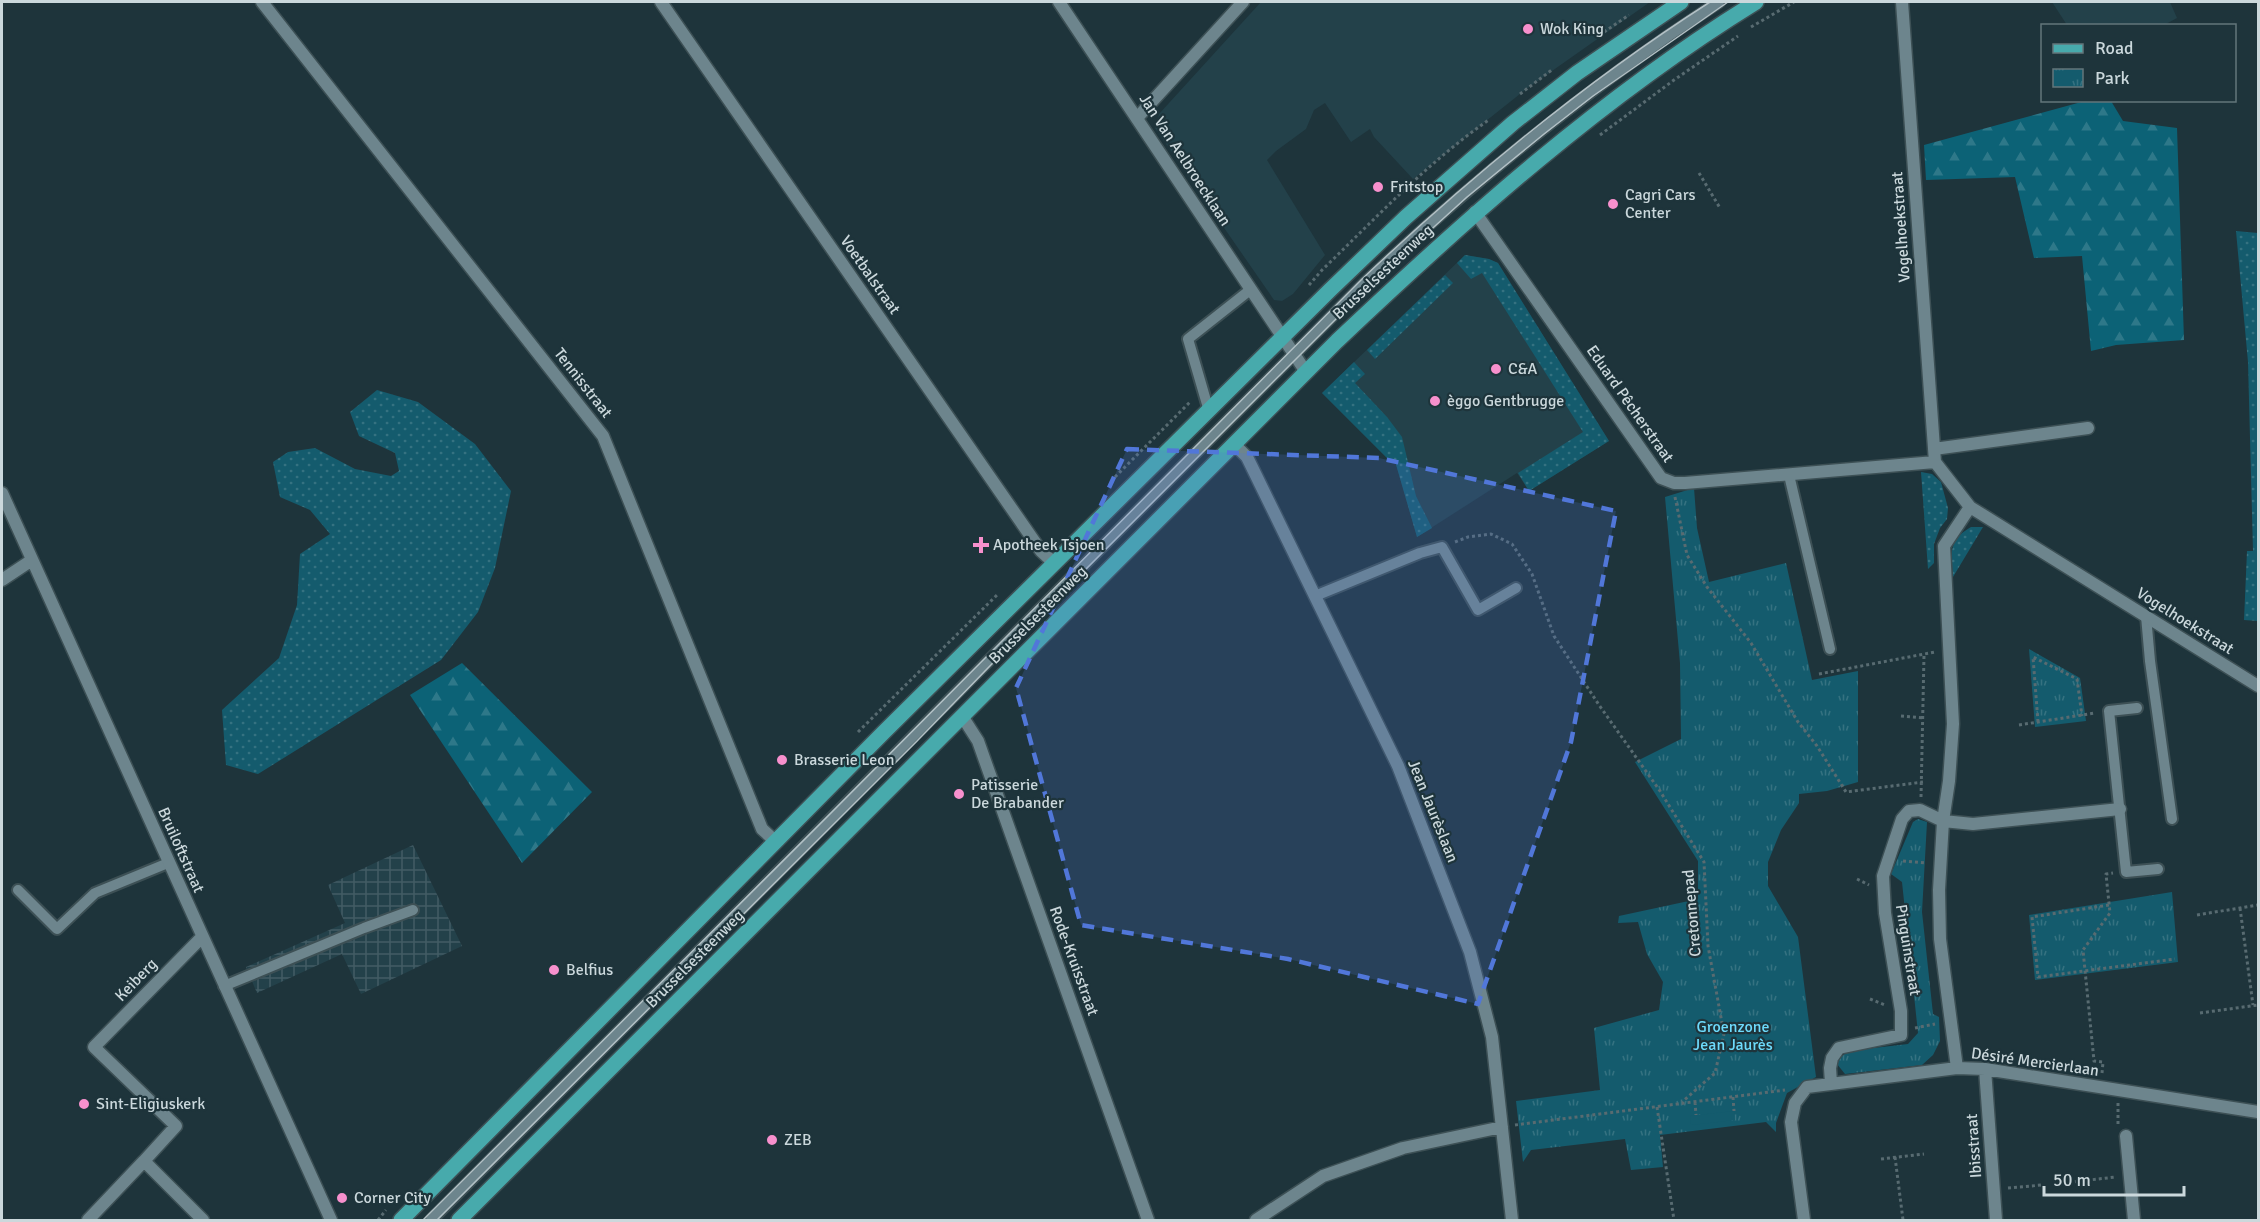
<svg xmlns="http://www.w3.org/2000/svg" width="2260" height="1222" viewBox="0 0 2260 1222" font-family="Signika,sans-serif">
	<defs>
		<pattern id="industrial-grid" width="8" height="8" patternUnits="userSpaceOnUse" patternTransform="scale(1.5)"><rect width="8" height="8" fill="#23414a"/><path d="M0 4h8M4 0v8" fill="none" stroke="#425c64"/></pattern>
		<pattern id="grass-dots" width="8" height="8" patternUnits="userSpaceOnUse" patternTransform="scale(1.5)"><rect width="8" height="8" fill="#145b6d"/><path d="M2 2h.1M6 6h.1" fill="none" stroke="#357281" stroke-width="1.8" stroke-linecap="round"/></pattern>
		<pattern id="forest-firs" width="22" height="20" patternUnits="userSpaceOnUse" patternTransform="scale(1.5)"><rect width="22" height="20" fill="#0c6276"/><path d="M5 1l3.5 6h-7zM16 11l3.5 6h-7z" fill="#2e7889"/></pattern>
		<pattern id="park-tufts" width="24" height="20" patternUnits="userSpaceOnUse" patternTransform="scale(1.5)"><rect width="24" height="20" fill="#145b6d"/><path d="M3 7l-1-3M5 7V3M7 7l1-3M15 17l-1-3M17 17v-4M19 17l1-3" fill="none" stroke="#357281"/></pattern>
	</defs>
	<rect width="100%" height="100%" fill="#1e343b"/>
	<path fill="#23414a" d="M1261,2H1650L1525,90L1413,179L1374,137L1370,129L1351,142L1325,103L1314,110L1306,129L1276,151L1267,160L1325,255L1293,294L1282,301L1274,300L1155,128L1159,114Z
		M2052,2H2170L2177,18L2164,25H2067Z
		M1465,255L1489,259L1498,263L1609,441L1529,491L1517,473L1417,537L1395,461L1388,459L1322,393Z"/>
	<path fill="url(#industrial-grid)" d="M413,845L462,946L361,994L342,954L257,993L246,967L345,923L328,885Z"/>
	<path fill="url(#grass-dots)" d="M2236,231L2258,233V621L2244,620L2247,551H2253L2248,362Z
		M1465,255L1489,259L1498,263L1609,441L1529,491L1518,473L1583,432L1482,273L1471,279L1457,263Z
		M1445,275L1453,283L1375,359L1367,350Z
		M1354,362L1365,374L1355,383L1387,417L1402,437L1416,496L1432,528L1417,537L1395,461L1388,459L1322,393Z
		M377,390L418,402L475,444L511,491L495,568L478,612L441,660L258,774L226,765L222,710L279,658L297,605L300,554L330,534L310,510L280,497L273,462L288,452L315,448L355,469L391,476L399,471L395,453L359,436L350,412Z
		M1921,472L1932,474L1941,482L1948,508L1947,519L1940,528L1934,544V563L1928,569Z
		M1971,527H1983L1953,577C1951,554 1948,540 1971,527Z"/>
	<path fill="url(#forest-firs)" d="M2085,101H2111L2123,121L2177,128L2184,340L2116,345L2091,351L2082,256L2034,258L2015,177L1926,180L1924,145Z
		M462,663L592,792L522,863L410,695Z"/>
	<path fill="url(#park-tufts)" d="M1694,488L1697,528L1709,582L1786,563L1812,680L1858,671V782L1827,791L1799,794V803L1781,830L1768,862V886L1798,937L1816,1077L1787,1093L1776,1123V1132L1766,1122L1660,1135L1663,1167L1631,1170L1625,1139L1531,1150L1523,1162L1516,1101L1600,1090L1594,1028L1659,1010L1663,982L1647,954L1638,922L1618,923L1619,916L1698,899V861L1635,762L1681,739L1680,663L1665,497Z
		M2029,649L2080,678L2086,721L2035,727Z
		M1918,819L1927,822L1922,912L1933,1014L1939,1017L1940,1041L1933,1055L1922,1065L1845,1074L1837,1064V1061L1848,1051L1908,1044L1918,1033L1902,882L1891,874L1913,822Z
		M2172,892L2178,962L2035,980L2029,915Z"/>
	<path fill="#145b6d" d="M1734,1111L1735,1120L1691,1125L1690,1116Z"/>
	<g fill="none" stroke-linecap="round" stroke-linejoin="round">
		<g stroke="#3d5055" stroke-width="14">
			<path id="service" d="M1209,411L1188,339L1250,290
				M1789,475L1830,649
				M1315,596L1420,553L1442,547L1478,610L1516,588
				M2146,616L2150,661L2172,819
				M2137,708L2109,711L2126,872L2158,869
				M18,890L57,929L95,893L168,863
				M224,986L364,928L413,910
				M431,1220L1366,282C1476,179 1593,84 1719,2"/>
		</g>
		<g stroke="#3d5055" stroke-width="15">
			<path id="minor" d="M262,2L603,436L762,829L776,842
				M661,2L1041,551L1055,564
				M1902,2L1935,462L1970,507L2258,686
				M1137,118L1243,2
				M1475,212L1661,478L1674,483H1685L1935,462
				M1234,444L1247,457L1398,766L1470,952L1492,1037L1512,1220
				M1934,449L2088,428
				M2,493L331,1220
				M2,580L32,560
				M962,716L978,741L1148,1220
				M202,937L94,1047L176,1126L144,1161L203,1220
				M1957,1068L1940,939L1939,890L1943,821L1949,781L1953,724L1944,546L1970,507
				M1985,1069L1996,1220
				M1831,1083L1830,1068L1832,1058L1839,1048L1901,1035V1011L1885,913L1883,876L1902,819L1909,811L1920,810L1943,821L1973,824L2120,809
				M2126,1136L2134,1220
				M88,1220L144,1161
				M1256,1220L1323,1176L1403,1148L1502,1127
				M1804,1220L1791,1122L1795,1103L1807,1087L1957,1068L1985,1069L2258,1112"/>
		</g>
		<g stroke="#3d5055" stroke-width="15">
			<path id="tertiary" d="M1059,2L1306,372"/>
		</g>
		<g stroke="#3d5055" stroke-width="18">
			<path id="primary" d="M401,1220L884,732L1330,290L1406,217L1513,123L1577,73L1681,2
				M459,1220L1337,341C1468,217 1602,97 1756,2"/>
		</g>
		<path stroke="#586b71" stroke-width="3" stroke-dasharray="3 3" stroke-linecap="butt" d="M1751,27L1794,2
			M1604,32L1629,15
			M1520,94L1553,69
			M1600,135L1674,80L1738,36
			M1699,173L1720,208
			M1309,285L1322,270C1376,218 1428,162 1490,119
			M1115,477L1191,401
			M1675,497L1687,555L1707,587L1751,643L1798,722L1817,746L1846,792L1923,782
			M1455,542L1468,537L1491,534L1512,544L1532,574L1554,636L1599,705L1660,791L1704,862L1708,946L1724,1034L1715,1073L1682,1102
			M1819,674L1935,652
			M1901,716L1924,718
			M2038,722L2033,657L2077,679L2082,716
			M2019,725L2095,713
			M858,732L999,593
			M1921,797L1924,655
			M1903,861L1926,863
			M1857,879L1869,885
			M2109,905L2032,917L2038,977L2175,959
			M2240,908L2253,1005
			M2197,915L2258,905
			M1870,999L1885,1005
			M2200,1013L2258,1005
			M1915,1028L1935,1024
			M2102,1073L2103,1062L2094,1061L2083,950L2110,913L2106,874L2113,873
			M1733,1097L1734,1111
			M1695,1102L1696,1115
			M2118,1103V1124
			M1657,1107L1674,1220
			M1515,1125L1785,1090
			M1895,1157L1903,1220
			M1881,1159L1924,1154
			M2063,1183L2116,1177
			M2008,1188L2042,1185
			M378,1220L386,1210"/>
		<use href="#service" stroke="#6d858d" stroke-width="10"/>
		<use href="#minor" stroke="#6d858d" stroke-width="12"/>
		<use href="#tertiary" stroke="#6d858d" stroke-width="12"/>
		<use href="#primary" stroke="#47aaac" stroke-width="15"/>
		<path stroke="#b2c0c5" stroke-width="1.5" d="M423,1220L832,812L1362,279C1470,177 1585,82 1710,2
			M437,1220L917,741L1022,633L1369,286L1467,197L1544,134L1593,96L1728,2"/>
	</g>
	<path fill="#5177d9" fill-opacity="0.2" stroke="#5177d9" stroke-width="4.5" stroke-dasharray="12 8" stroke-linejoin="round" d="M1127,449L1379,458L1616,511L1571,742L1478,1004L1288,959L1081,925L1016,688Z"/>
	<g fill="#f790cd" stroke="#1e343b" stroke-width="2">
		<circle cx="1528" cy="29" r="6"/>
		<circle cx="1378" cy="187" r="6"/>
		<circle cx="1613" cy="204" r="6"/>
		<circle cx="1496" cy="369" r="6"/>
		<circle cx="1435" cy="401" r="6"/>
		<path d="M978 536h6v6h6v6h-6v6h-6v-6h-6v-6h6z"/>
		<circle cx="782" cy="760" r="6"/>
		<circle cx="959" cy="794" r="6"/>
		<circle cx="554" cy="970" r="6"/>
		<circle cx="84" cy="1104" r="6"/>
		<circle cx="772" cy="1140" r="6"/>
		<circle cx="342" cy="1198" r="6"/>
	</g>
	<g text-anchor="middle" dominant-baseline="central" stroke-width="4.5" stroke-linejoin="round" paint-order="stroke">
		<g font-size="16" fill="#cbd8dc" stroke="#1e343b" text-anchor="start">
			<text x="1540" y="29">Wok King</text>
			<text x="1390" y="187">Fritstop</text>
			<text x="1625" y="195">Cagri Cars<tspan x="1625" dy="18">Center</tspan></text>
			<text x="1508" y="369">C&amp;A</text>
			<text x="1447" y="401">èggo Gentbrugge</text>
			<text x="993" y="545">Apotheek Tsjoen</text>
			<text x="794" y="760">Brasserie Leon</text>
			<text x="971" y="785">Patisserie<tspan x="971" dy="18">De Brabander</tspan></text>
			<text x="566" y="970">Belfius</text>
			<text x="96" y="1104">Sint-Eligiuskerk</text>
			<text x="784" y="1140">ZEB</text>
			<text x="354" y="1198">Corner City</text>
		</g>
		<g font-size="16" fill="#cbd8dc" stroke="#1e343b">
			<text transform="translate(1185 160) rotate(57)">Jan Van Aelbroecklaan</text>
			<text transform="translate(1901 227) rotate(-94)">Vogelhoekstraat</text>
			<text transform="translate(1383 272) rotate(-43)">Brusselsesteenweg</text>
			<text transform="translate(870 275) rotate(55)">Voetbalstraat</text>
			<text transform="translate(583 383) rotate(52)">Tennisstraat</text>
			<text transform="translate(1630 404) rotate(55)">Eduard Pêcherstraat</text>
			<text transform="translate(1038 615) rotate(-45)">Brusselsesteenweg</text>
			<text transform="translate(2185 621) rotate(32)">Vogelhoekstraat</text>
			<text transform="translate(1433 811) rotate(68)">Jean Jaurèslaan</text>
			<text transform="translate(181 850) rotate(66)">Bruiloftstraat</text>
			<text transform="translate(1692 913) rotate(-95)">Cretonnepad</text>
			<text transform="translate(1908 950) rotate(81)">Pinguinstraat</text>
			<text transform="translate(695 959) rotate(-45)">Brusselsesteenweg</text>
			<text transform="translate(1074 961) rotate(70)">Rode-Kruisstraat</text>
			<text transform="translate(136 980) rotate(-46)">Keiberg</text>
			<text transform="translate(2035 1062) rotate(8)">Désiré Mercierlaan</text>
			<text transform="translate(1974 1146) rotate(-94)">Ibisstraat</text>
		</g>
		<g font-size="16" fill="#6ddbfc" stroke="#1e343b">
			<text x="1733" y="1027">Groenzone<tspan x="1733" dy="18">Jean Jaurès</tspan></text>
		</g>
	</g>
	<rect width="2260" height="1222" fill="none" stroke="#cbd8dc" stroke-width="6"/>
	<rect x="2041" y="24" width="195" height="78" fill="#1e343b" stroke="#63767b" stroke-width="1.5"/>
	<rect x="2053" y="44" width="30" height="9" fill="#47aaac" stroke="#63767b" stroke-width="1.5"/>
	<text x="2095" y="54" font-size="18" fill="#cbd8dc">Road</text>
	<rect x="2053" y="69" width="30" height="18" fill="url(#park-tufts)" stroke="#63767b" stroke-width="1.5"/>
	<text x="2095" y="84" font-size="18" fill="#cbd8dc">Park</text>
	<path d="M2044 1186v9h140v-9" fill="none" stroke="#cbd8dc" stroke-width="3"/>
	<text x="2053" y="1186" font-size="18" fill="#cbd8dc" stroke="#1e343b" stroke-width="4.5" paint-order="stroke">50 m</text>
</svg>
